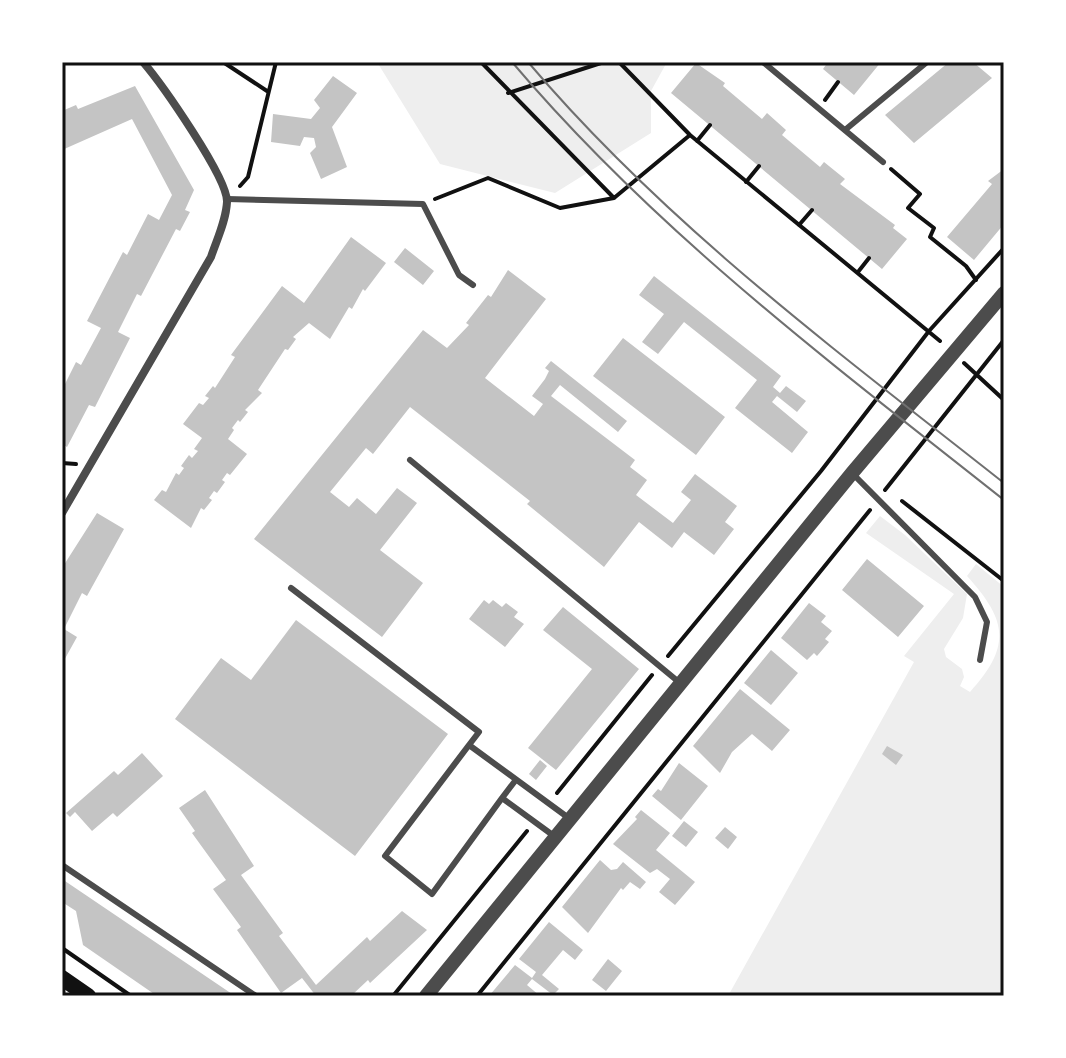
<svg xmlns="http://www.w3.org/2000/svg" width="1066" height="1058" viewBox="0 0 1066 1058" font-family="Lato,sans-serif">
	<rect width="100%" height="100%" fill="#fff"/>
	<path fill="#eee" d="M377,62H667L651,91V133L555,193L440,164Z
		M880,516L905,535L967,594L963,618L944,649L946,657L962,669L964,677L960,686L970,692C1012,646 1007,620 967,576L976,564L1004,587V996H728L914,662L904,656L954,594L866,533Z"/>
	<path fill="#c4c4c4" d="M828,62H881L854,95L823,69Z
		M949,62H973L992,78L914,143L885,115Z
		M696,63L725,83L723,86L762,119L767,113L786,130L782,135L820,167L824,162L845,179L840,184L895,225L893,228L907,239L882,269L671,93Z
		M333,76L357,93L332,127L347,167L321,179L310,153L316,147L314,138L304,137L300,146L271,142L273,114L311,119L320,108L314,100Z
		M135,86L194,190L185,210L190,212L180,231L176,229L141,296L137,294L118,332L130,338L95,407L89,405L67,447L62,444V390L76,362L81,365L101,328L87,321L123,252L127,255L148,214L159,220L172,195L132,119L62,150V111L76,105L78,109Z
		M1004,169V224L974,260L947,237L992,184L988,181Z
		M351,237L386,263L365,291L363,289L352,309L349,307L330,339L309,323L293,337L296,339L288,350L285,349L258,390L262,393L245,410L248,412L240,422L238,420L232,428L234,430L228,439L247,454L230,475L227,473L222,480L225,482L217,493L214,491L209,498L212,500L204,510L201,508L191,528L154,500L162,490L166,492L176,473L179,475L184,468L181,466L189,455L192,458L198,451L194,449L202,438L183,424L199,403L203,405L209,398L205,396L213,386L215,388L235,357L231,355L282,286L304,303Z
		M405,248L434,271L423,285L394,262Z
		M508,270L546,299L485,378L534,416L543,404L532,396L545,379L549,371L545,368L551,361L627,421L618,432L560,385L551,396L635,460L630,467L647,480L636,495L673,523L691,500L681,492L695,474L737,506L725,522L734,529L714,555L684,532L672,548L639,522L604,567L527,504L530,501L410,407L373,454L366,448L330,492L349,507L357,498L376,514L397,488L417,503L380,550L423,583L382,637L254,539L423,330L447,348L469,325L466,323L488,295L491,297Z
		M654,276L781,376L773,387L780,393L786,386L806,401L797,412L777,396L772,402L808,432L792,453L735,408L757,380L684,322L658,354L642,342L664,314L639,295Z
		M623,338L725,417L696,455L593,376Z
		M97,513L124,529L87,596L82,593L64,629L77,637L62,664V568Z
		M867,559L924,606L898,637L842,590Z
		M484,600L489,604L493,600L502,607L506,603L518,612L514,617L524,624L505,647L469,619Z
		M809,603L826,616L821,622L832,631L825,639L829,642L817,656L814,653L807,660L781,638Z
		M563,607L639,669L556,770L528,748L592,669L543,630Z
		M296,620L448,734L355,856L175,719L221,658L251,680Z
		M771,650L798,673L771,705L744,683Z
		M740,689L790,730L772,751L752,734L732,752L720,773L693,746Z
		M887,746L903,755L896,765L882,754Z
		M142,753L163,776L117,817L113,813L92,831L75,812L70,817L66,813L114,771L118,775Z
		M540,760L547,766L536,780L529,774Z
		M679,763L708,786L681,820L652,796L658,789L661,791Z
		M205,790L254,866L241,875L283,933L279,936L316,985L367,937L370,941L402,911L427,930L370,983L368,980L351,996H316L302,978L281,993L237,930L241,927L213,889L226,880L192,833L195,831L179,808Z
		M641,810L670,833L656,850L695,882L675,905L659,892L670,879L657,869L650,873L613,844L637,819L635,817Z
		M684,821L698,832L686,847L672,836Z
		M725,827L737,837L728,849L715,838Z
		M600,860L611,870L617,869L623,862L646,882L640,889L630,882L623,890L621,888L588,933L562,907Z
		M62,879L235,996H157L83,945L76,911L62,902Z
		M549,922L583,950L575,960L563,950L542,975L559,989L553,995L532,979L527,985L540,996H489L515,965L532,978L536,972L519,959Z
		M608,959L622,971L606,991L592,980Z"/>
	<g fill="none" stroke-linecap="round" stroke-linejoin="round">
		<path stroke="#111" stroke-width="4" d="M223,62L267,91
			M481,62L614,198L690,135
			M619,62L690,135L940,341
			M508,93L604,62
			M825,100L838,82
			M697,141L710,125
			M891,169L920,194L908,208L934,228L930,237L966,266L976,280
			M746,182L759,166
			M240,186L248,177L276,62
			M435,199L488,178L560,208L614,198
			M799,225L812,210
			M858,272L869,258
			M964,363L1004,400
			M62,463L76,464
			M885,490L1004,340
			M902,501L1004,581
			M668,656L821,471L929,331L1004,248
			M557,793L652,675
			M62,948L131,996
			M393,996L527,831
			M477,996L870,510"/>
		<path stroke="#4c4c4c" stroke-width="6" d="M763,62L883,162
			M845,130L927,62
			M227,199L423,204L459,275L473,285
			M410,460L680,683
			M852,473L975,597L987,622L980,660
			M291,588L479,732L469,745
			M502,798L515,781
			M554,836L502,798L432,894L385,856L469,745L570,819
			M62,865L256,996"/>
		<path stroke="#4c4c4c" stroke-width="8" d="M62,513L211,257C217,239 226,221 227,202C228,178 161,83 143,62"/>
		<path stroke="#4c4c4c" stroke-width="14" d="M426,996L852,473L1004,293"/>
		<path stroke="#111" stroke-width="16" d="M62,978L88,996"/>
		<path stroke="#707070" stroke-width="2" d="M512,62C655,231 831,363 1004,500
			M528,62C666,225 837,351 1004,483"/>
	</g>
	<rect width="1066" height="1058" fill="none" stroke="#ffffff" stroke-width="128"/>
	<rect x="64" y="64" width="938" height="930" fill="none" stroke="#111" stroke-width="3"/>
</svg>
